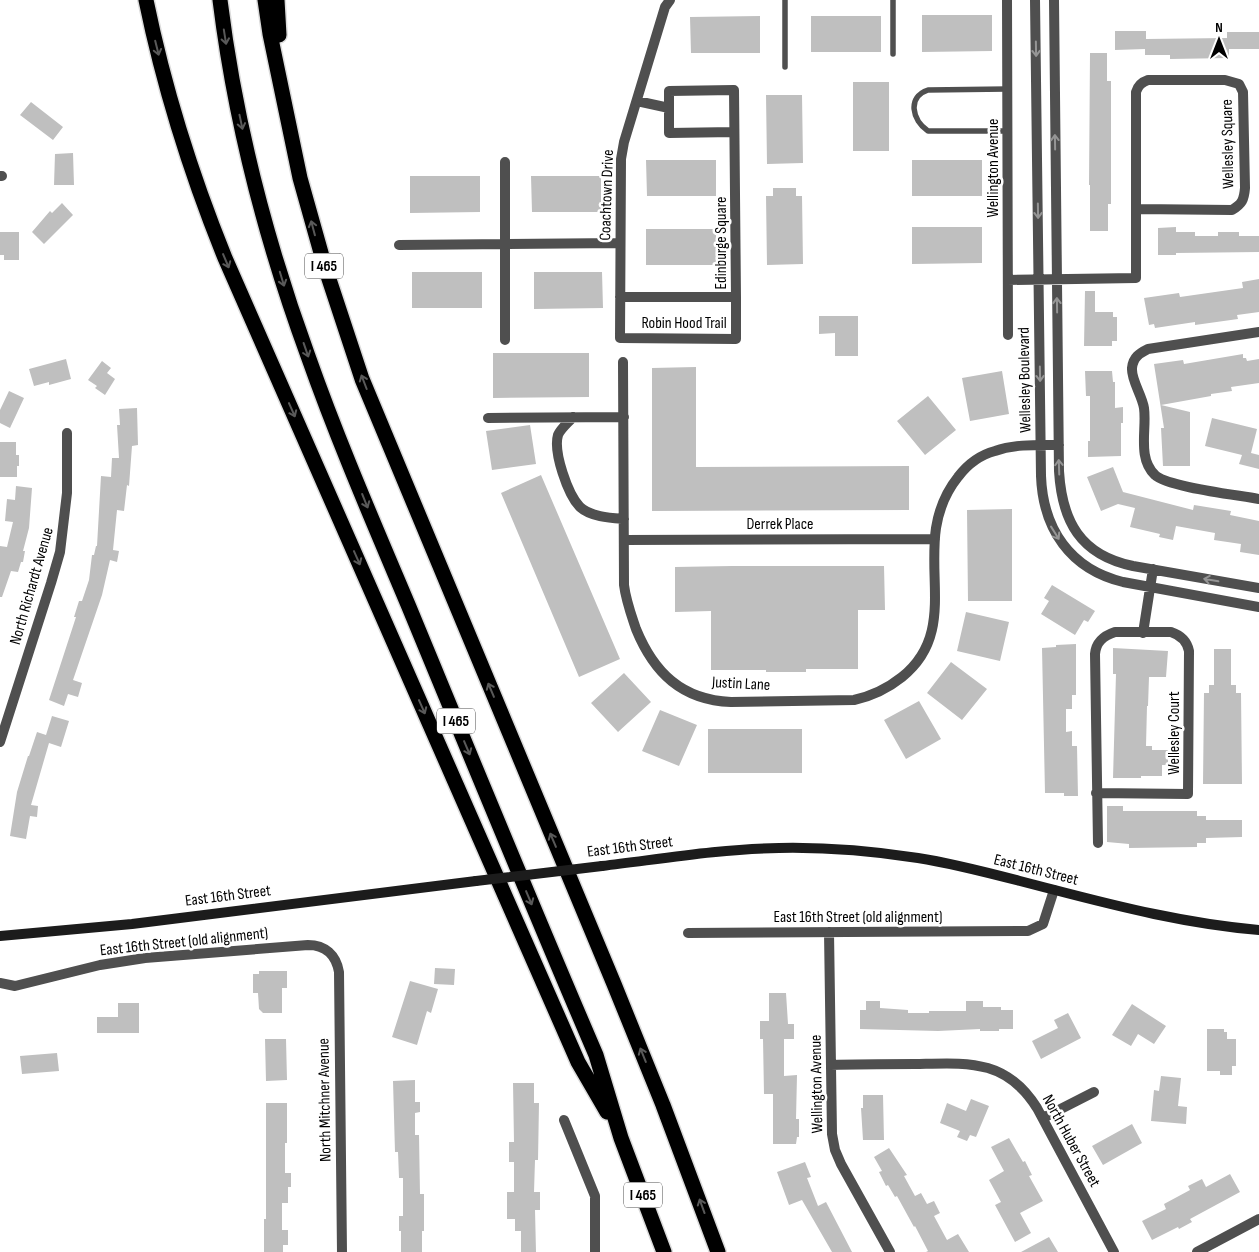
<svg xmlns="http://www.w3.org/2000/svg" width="1259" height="1252" viewBox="0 0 1259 1252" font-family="'Sofia Sans Condensed',sans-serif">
	<rect width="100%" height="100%" fill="#fff"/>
	<path fill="#bfbfbf" d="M922,15H992V51L922,52Z
		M760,16V53H691L690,17Z
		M811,16H881V52H811Z
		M1115,31H1146V39L1227,38V32H1259V49H1229V58L1170,59V55H1145V49L1115,50Z
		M1090,53H1107V81H1111V204H1108V231H1090V185H1089Z
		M853,82H889V151H853Z
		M766,95H802L803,163L767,164Z
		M31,102L63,127L53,140L20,115Z
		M73,153L74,185H54L55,154Z
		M646,160H716V196H647Z
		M912,160H982V196H912Z
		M410,176H480V212L410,213Z
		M531,176H601V212H532Z
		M773,188H796V196H802L803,264L767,265L766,196H773Z
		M62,203L73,215L44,244L32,232L50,211L52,213Z
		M912,227H982V263L912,264Z
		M1176,227V232H1195V236H1218V232H1239V236H1259V252L1176,253V255H1158V228Z
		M646,229H716V265H646Z
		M0,232H19V260H4V255H0Z
		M412,272H482V308H412Z
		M534,272H602L603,308L534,309Z
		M1259,279V312L1237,315L1238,319L1195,325V322L1155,328L1154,324L1149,325L1144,298L1179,293L1180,297L1243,288L1242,282Z
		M1085,291H1095V312H1113V317H1117V341H1112V346H1084Z
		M819,316H858V356H835V333L819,334Z
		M493,353H589V397L493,398Z
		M1243,354V358H1246L1247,361L1259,359V383L1231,387L1232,391L1211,394V396L1161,405L1190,412V466H1163L1161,428H1164L1154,364L1183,360L1184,364Z
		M66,359L71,379L49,385V382L34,386L29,369Z
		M102,361L111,368L107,373L115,379L105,395L95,388L97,386L88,380Z
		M696,367V467L909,466V510L652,511V368Z
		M1002,371L1009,414L970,421L962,378Z
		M1085,371H1112L1113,382H1115V408L1123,407V423H1121V456L1088,457V441H1090V396H1086Z
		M9,391L24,398L10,428L0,423V410Z
		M928,396L956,430L925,455L897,421Z
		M137,408L138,445L132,446L129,486L127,485L124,511L117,510L113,550L119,551L117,562L110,560L102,595L73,680L82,683L78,697L68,694L64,706L49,700L76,617H74L79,601H82L89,580L92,555H94L96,546H97L101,476L111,477L112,458H119L117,425H120L119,409Z
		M1212,418L1257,429L1251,453L1259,455V469L1239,464L1242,455L1205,446Z
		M530,425L536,464L492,470L486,431Z
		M0,442H16V455H19V466H17V477H0Z
		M1113,467L1123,492L1193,510L1194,505L1231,511L1230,515L1259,521V555L1240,552L1241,544L1214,540L1215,533L1176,526L1173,540L1159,537L1160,534L1130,527L1135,508L1118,504L1101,511L1087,477Z
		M541,475L620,659L579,677L501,493Z
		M16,486L32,488L29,528L23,551H25L23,562H21L18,572L11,571L2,597H0V546L7,547L13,522L5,521L7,499L15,500Z
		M1012,509V601H968L967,510Z
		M732,566H884L885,610H858V669H806V672H766V670H711V611L675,612V567Z
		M1052,585L1095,611L1088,622L1084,620L1075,635L1041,614L1049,601L1044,598Z
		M966,612L1009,622L1000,661L957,651Z
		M1076,644V695H1072V709H1066V732L1072,731V746H1077L1078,796H1064V793H1045L1042,648L1056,647V645Z
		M1113,648L1168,651L1166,677H1149L1148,706H1147L1146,746H1152V750H1168V765H1162V776H1141V778H1113L1116,674H1113Z
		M1214,649H1231V685H1236V693H1241L1242,784H1203L1204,693H1209V685H1214Z
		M951,662L987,689L962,720L927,693Z
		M624,673L651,702L618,732L591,703Z
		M919,701L941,739L906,759L884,720Z
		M660,710L697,725L679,766L642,751Z
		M52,716L69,721L61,747L49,743L31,805L38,806L37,817L30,816L26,839L10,836L17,792L28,756H29L37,732L46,735Z
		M708,729H802V773H708Z
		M1107,806H1123V811H1197V816H1206V820H1242V837L1206,838V843H1197V847L1129,848V844L1107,842Z
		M435,968L455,969L454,985L434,984Z
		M259,971H287V988H282V1013H263L259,1009L258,993H253V974H259Z
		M410,981L438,989L431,1013L427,1011L417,1045L392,1037Z
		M769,993H786L788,1024H794V1039H784V1076L797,1075L796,1119H799V1137H797L796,1144H773V1094H764L763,1039H760V1021H769Z
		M866,1001H880V1008L908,1010V1013H929V1011H966V1001H983V1007H1001V1010H1013V1029H999V1031H980V1029L938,1031L860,1029V1010H866Z
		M118,1003H139V1033H97V1017H118Z
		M1132,1004L1166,1026L1154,1044L1138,1034L1131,1046L1112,1035Z
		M1068,1013L1081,1038L1041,1059L1032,1041L1058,1028L1054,1020Z
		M1207,1029H1224V1032H1227V1039H1236V1066H1232V1075H1220V1071H1207Z
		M265,1039H286L287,1080L266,1081Z
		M57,1053L59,1071L22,1074L20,1056Z
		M1161,1076L1181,1078L1178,1106L1187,1107L1186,1124L1151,1121L1154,1090L1159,1091Z
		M415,1080V1102H420V1112L415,1113V1135H419L420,1194H424V1231H422V1252H401V1231H399V1216H403V1178H399L398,1152H395L393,1081Z
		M513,1083H534V1103H539L538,1160H535L534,1192H540V1210H535L536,1252H521V1231H515V1219H507V1192H514V1162H509V1142H514Z
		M863,1095H883L884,1140H863L861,1108H863Z
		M971,1099L989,1106L976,1137L970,1135L967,1141L957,1137L960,1131L940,1123L947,1103L966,1111Z
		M266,1103H287V1143H285V1173H291V1187H288V1203H282V1230H288V1245H283V1252H264V1219H266Z
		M1132,1124L1142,1143L1103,1165L1092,1146Z
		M1009,1138L1023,1162L1025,1161L1032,1175L1029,1176L1043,1201L1020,1213L1031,1233L1015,1242L995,1205L1001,1202L989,1180L1004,1171L991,1147Z
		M889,1148L907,1175L904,1176L915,1196L921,1193L927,1204L934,1201L940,1213L934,1216L947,1240L958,1234L969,1252H926L928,1251L915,1226L914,1227L897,1196L895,1197L888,1185L886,1186L879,1172L882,1171L874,1157Z
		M805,1162L811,1177L807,1178L818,1206L826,1202L852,1252H832L802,1200L789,1205L777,1172Z
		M1230,1174L1240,1192L1190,1219L1192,1222L1179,1229L1178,1227L1152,1240L1142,1221L1166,1209L1164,1204L1190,1190L1188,1186L1202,1179L1206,1187Z
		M1049,1237L1058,1252H1021Z"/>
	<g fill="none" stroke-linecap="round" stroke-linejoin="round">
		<g stroke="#dbdbdb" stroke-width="18">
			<path id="highway" d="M146,0C164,88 191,174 225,258L578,1062L607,1112
				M220,0C235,121 266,241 308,356C338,441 374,524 409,607C471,757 532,906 596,1055L621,1138L664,1252
				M265,0L270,34L300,178L325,267L362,379L614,984L663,1105L718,1252
				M277,0L279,35"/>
		</g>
		<path stroke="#4f4f4f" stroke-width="5.5" d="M785,0V67
			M893,0V54
			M1007,89L928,90C907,97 912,120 928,131H1008"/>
		<path stroke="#4f4f4f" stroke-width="10" d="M670,0L665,7L624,142L621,159L620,338L736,339V297
			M1007,0L1008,335
			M1035,0L1041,476C1043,529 1070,569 1123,582L1259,607
			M1054,0L1059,471C1062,521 1080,555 1133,566L1259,588
			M669,108V133L734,132
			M505,162V340
			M0,176H2
			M399,245L620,243
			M1008,280L1136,278V92C1138,85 1142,82 1148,80H1225L1239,84L1243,92L1245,188C1244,200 1242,204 1232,210L1137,209
			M620,297H736L734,90L669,91V108L637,101
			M1259,332L1148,349C1140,353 1133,357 1132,368C1131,380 1142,395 1144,408C1147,429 1137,458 1155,475C1167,487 1238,495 1259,499
			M623,362L624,585C626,601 631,614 636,629C654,673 682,700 731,702L854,700C872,696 887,689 902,677C952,637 928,582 936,528C939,509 946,492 958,477C967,465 980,455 995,451C1015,444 1037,445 1059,445
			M573,417C568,423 561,428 558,435C553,452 568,495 580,507C591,517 611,518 624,519
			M488,418L624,417
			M624,540L935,539
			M1143,633L1153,569
			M0,742L51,583L60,552L67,493V433
			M1096,793L1188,794L1189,651C1187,641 1180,635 1171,632H1115C1103,636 1096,642 1095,654L1098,843
			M829,932L832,1134L835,1150L841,1164L890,1252
			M688,933L1028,931L1043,924L1054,890
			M0,983L15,986L100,965L145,958L308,945C325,945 336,955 339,972L342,1252
			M831,1065C859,1064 887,1064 915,1064C966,1063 1006,1058 1037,1108L1114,1252
			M1043,1118L1094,1092
			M564,1120L595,1196V1252
			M1197,1252L1259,1219"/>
		<path stroke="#1c1c1c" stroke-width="10" d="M602,866C661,859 720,849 779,848C826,847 872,851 918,858C963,865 1007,878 1051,889C1120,907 1188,924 1259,930
			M0,936L132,924L476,881"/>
		<use href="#highway" stroke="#000" stroke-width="15"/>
		<path stroke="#1c1c1c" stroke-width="10" d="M476,881L602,866"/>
	</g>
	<defs><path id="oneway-shaft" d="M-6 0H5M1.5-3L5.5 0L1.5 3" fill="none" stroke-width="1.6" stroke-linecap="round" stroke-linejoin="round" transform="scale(1.25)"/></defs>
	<g stroke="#595959">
		<use href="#oneway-shaft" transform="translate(225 37) rotate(81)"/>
		<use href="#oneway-shaft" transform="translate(157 48) rotate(76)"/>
		<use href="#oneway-shaft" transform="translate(241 122) rotate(78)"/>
		<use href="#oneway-shaft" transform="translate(313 228) rotate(-105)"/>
		<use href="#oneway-shaft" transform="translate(226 261) rotate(67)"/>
		<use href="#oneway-shaft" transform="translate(282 279) rotate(73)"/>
		<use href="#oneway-shaft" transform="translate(306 350) rotate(71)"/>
		<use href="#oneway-shaft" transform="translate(364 382) rotate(-111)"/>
		<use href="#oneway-shaft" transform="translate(292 410) rotate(66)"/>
		<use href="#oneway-shaft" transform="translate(365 501) rotate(68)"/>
		<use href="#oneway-shaft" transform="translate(357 558) rotate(66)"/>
		<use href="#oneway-shaft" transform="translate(491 690) rotate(-113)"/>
		<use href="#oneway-shaft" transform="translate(422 707) rotate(66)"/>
		<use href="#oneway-shaft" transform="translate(467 748) rotate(67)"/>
		<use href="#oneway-shaft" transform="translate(553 840) rotate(-113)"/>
		<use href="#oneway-shaft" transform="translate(529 898) rotate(67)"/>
		<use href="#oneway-shaft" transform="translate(643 1055) rotate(-112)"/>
		<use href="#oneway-shaft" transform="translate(702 1206) rotate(-110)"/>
	</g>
	<g stroke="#959595">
		<use href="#oneway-shaft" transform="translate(1036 49) rotate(89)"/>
		<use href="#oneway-shaft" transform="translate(1055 142) rotate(-91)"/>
		<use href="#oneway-shaft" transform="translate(1038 211) rotate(89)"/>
		<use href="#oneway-shaft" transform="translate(1057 305) rotate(-91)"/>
		<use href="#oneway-shaft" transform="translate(1040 374) rotate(89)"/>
		<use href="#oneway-shaft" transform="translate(1059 467) rotate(-92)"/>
		<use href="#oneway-shaft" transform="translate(1055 533) rotate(58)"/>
		<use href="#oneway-shaft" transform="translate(1211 580) rotate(-170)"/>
	</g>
	<g text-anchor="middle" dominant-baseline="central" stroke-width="5" stroke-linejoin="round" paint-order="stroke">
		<g fill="#fff" stroke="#4c4c4c" stroke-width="1">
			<rect x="305" y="253.5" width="38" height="25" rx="4"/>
			<rect x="437" y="708.5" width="38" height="25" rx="4"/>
			<rect x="624" y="1182.5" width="38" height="25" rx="4"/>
		</g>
		<g font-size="15" font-weight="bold" fill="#000">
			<text x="324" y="266">I 465</text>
			<text x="456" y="721">I 465</text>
			<text x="643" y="1195">I 465</text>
		</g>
		<g font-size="16" fill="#000" stroke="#fff">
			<text transform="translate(1228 144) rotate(-91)">Wellesley Square</text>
			<text transform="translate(993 168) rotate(-90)">Wellington Avenue</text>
			<text transform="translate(607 195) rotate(-88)">Coachtown Drive</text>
			<text transform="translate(721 243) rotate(-90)">Edinburge Square</text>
			<text x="684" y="323">Robin Hood Trail</text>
			<text transform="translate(1025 380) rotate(-91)">Wellesley Boulevard</text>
			<text x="780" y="524">Derrek Place</text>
			<text transform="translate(32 586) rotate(-74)">North Richardt Avenue</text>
			<text transform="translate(741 684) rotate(3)">Justin Lane</text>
			<text transform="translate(1174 733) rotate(-90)">Wellesley Court</text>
			<text transform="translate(630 847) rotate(-7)">East 16th Street</text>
			<text transform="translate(1036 870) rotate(14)">East 16th Street</text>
			<text transform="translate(228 896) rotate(-7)">East 16th Street</text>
			<text x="858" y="917">East 16th Street (old alignment)</text>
			<text transform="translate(184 942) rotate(-6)">East 16th Street (old alignment)</text>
			<text transform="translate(817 1084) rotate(-91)">Wellington Avenue</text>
			<text transform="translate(325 1100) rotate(-91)">North Mitchner Avenue</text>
			<text transform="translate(1071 1141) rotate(61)">North Huber Street</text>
		</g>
	</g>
	<g transform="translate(1219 40)" stroke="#ffffff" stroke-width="4" paint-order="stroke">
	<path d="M0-4L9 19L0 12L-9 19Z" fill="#000000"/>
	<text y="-8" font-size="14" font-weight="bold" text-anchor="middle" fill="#000000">N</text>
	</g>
</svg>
